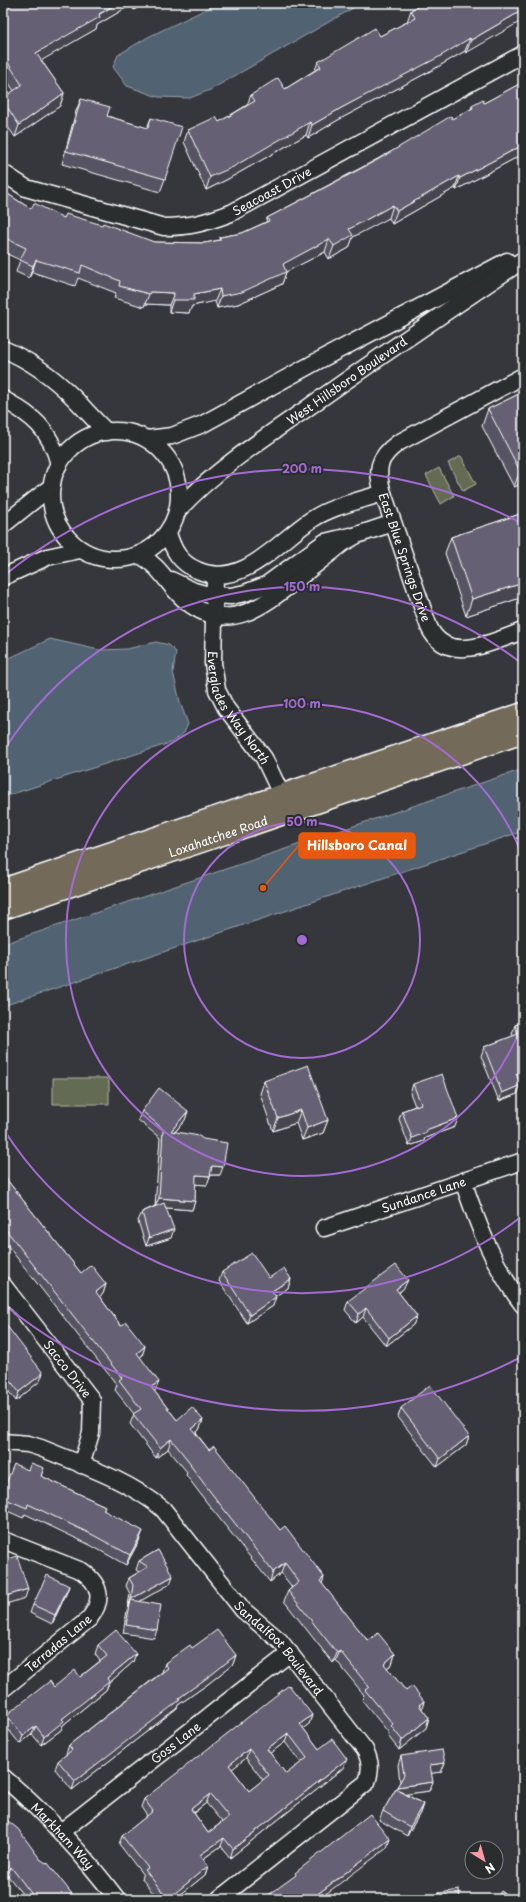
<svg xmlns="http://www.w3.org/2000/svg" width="526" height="1902" viewBox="0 0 526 1902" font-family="'Playpen Sans',sans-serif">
	<rect width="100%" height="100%" fill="#36373c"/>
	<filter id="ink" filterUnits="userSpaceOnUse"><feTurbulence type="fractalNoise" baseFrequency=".025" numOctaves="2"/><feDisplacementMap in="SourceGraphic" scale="8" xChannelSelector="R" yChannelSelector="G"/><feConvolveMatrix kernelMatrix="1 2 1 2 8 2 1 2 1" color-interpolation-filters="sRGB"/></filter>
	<g filter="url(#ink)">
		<path fill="#636c53" stroke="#b1b6a9" d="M461,456L476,484L463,491L448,463Z
			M439,468L454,496L441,504L426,475Z
			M53,1078H109V1104H53Z"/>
		<path fill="#516373" stroke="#97a1ab" d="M219,3H362L210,90L190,98L158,97L127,86L113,67L118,55L148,37Z
			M50,639L99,650L127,649L156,642L169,645L176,652L173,672L180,702L188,724L184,733L173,742L3,797V661Z
			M523,769V831L3,1006V944Z"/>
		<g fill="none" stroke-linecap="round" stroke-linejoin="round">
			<g stroke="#fff" stroke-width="19">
				<g id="minor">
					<path id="s1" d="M3,173L26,188L164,227C191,227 207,222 231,213L523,54"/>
					<path d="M3,349C30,360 54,378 74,398C85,409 95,421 107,432"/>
					<path id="s2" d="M523,376L398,443C377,458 376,470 383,493L429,627C447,666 494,641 523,631"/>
					<path d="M3,399C33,416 50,429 59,464"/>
					<circle cx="115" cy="495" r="64"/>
					<path d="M147,439L172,436L203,424L314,363L507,261"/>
					<path id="s3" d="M178,510C215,470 261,440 306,409C377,358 450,309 523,260"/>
					<path d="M3,525L52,486"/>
					<path d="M168,533C173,550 180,563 197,570C242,590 277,542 311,520C332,506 359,501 383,493"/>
					<path d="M140,555C163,568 168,587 187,602C228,634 262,607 295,581C311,568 327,556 343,543L357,535L393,523"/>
					<path id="s4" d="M215,576L213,663L217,690L226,708L264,758L282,796"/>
					<path d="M3,577L47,557L80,550"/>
					<path d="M171,580L194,591L209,595L231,596L245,593L266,585L325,542L350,536"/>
					<path d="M463,1181C478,1225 494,1268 523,1305"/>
					<path id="s5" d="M324,1228L523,1161"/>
					<path id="s6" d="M3,1285L92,1400L91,1433L81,1465"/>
					<path id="s7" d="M3,1442L28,1444L41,1448C82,1465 128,1480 163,1509L243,1610L280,1641L365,1750C371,1762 371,1770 367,1782L219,1899"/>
					<path d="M3,1540L82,1571C101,1585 104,1600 89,1619L3,1689"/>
					<path id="s8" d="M3,1777C46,1814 83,1854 117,1899"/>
					<path id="s9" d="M62,1831L290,1653"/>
				</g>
			</g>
			<g stroke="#fff" stroke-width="23">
				<g id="major">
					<path d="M3,889L523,713"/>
					<path id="s10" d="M3,909L523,733"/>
				</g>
			</g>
			<use href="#minor" stroke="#2a2d2e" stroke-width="16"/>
			<use href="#major" stroke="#736b5a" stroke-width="20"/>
		</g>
		<path fill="#575363" stroke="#fff" fill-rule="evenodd" d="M15,3H145L134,10L131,5L97,25L96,29L41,60L64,93L60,106L15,137L3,120V98L14,91L3,74V10Z
			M523,3L466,53L465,51L434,69L338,120L308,138L306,135L228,179L206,190L184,142L188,130L219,122L247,105L251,95L285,89L315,70L318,62L380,36L407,22L411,10Z
			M523,82V154L456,190L455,188L392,224L389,218L379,222L353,237L349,248L329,259L325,252L317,256L286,272L282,284L238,304L217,308L215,301L192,306L189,313L169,312V305L145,304L144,307L114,298L116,293L78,278L75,286L32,272L29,278L16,272L20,260L3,252V191L31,209L154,242L205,243L219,240L220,237L242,233L266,222L267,218L471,109L472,106L484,103Z
			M81,99L107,116L147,128L151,118L165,179L160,192L62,164L76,111Z
			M523,392V483L514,487L482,426L488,409Z
			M523,513V597L466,616L445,553L451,537Z
			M523,1022V1079L519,1081L521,1085L517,1094L499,1101L481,1056L484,1047L513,1036L512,1034L515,1025Z
			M264,1081L328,1120L323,1133L302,1140L296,1123L273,1131L260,1094Z
			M413,1084L455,1127L425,1138L424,1141L409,1146L399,1119L402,1111L415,1106L410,1093Z
			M142,1111H188L185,1120L175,1132L220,1175H211L207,1185L195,1184V1201L192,1210L166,1208L171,1238L146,1246L138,1221L142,1212L155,1206L160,1138L138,1120Z
			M3,1175L81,1273L106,1284L103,1294L99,1296L121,1326L145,1346L142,1356L140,1357L155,1392L177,1420H203L199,1430L196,1433L209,1450L280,1530L324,1577L322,1584L368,1641L395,1654L392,1664L387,1668L406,1691L424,1701L422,1709L429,1718L426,1728L399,1750L388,1736L389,1733L362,1700L364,1695L336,1660L333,1663L284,1601L288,1591L292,1587L281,1573L270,1582L208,1504L186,1475L187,1472L168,1449L156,1458L130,1424L134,1414L115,1390L117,1385L3,1240Z
			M222,1272L269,1278L291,1279L288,1288L275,1296L273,1306L247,1323L219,1281Z
			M404,1288L399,1293L417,1316L413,1325L386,1346L363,1317L356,1323L345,1310L348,1301Z
			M3,1321L40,1381L16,1401L3,1384Z
			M401,1408L469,1436L466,1445L437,1467L398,1417Z
			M44,1468L41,1476L105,1506L103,1510L139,1541L126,1565L90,1545L25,1514L23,1518L3,1509V1491L28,1470Z
			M158,1550L170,1584L140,1601L157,1630L154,1638L123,1633L130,1594L126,1586L129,1578L139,1572L136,1570L139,1561Z
			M69,1586L66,1594L52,1624L30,1613L33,1605Z
			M98,1645L133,1662L109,1683L106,1690L63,1725L61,1730L41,1745L32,1734L20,1744L3,1723L6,1715L54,1687L80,1677L100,1661L95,1654Z
			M192,1648L236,1655L233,1664L208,1684L178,1705L177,1708L72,1790L55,1769L58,1761L66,1755V1754L69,1745L162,1672L165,1663Z
			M312,1715L309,1724L303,1728L319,1749L343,1768L230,1858L221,1846L203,1859L208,1866L205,1875L175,1899H158L142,1879L143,1875L119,1844L122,1836L147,1816L141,1807L144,1799ZM285,1742L301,1763L286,1774L270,1753ZM246,1758L263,1780L249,1791L232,1769ZM206,1803L222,1822L208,1833L194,1813Z
			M401,1756L441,1772L431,1773L429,1791L406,1794L423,1804L420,1813L407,1836L379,1820L383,1811L400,1782L398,1765Z
			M3,1817L40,1859L76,1899H26L8,1876L6,1878L3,1874Z
			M439,1893L460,1899H437Z"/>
		<path fill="#474450" stroke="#fff" d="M118,3H132L131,5L97,25L96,29L32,66L36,53Z
			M136,3H145L134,10Z
			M523,10V20L466,53L471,40Z
			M470,38L465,51L434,69L338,120L308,138L312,125L343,107Z
			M5,58L3,64V59Z
			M64,93L60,106L15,137L19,125Z
			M310,122L306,135L228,179L206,190L210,177Z
			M523,145V154L456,190L460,178Z
			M459,176L455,188L392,224L397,211Z
			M393,205L389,218L353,237L349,248L329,259L334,246L349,229Z
			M329,239L325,252L286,272L282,284L238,304L217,308L221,296Z
			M36,260L32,272L29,278L33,266Z
			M220,289L215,301L192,306L189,313L169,312L173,300L194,294Z
			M150,292L174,293L169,305L145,304Z
			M523,470V483L514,487L520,471Z
			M523,583V597L466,616L472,599Z
			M523,1072V1079L513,1083L516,1074Z
			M521,1085L517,1094L499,1101L502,1093Z
			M301,1110L296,1123L273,1131L278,1118Z
			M188,1111L185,1120L168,1140L171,1131Z
			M458,1118L455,1127L425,1138L424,1141L409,1146L412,1138L426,1130Z
			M328,1120L323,1133L302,1140L307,1128Z
			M212,1166L223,1167L220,1175H209Z
			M196,1175L210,1176L207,1185L192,1184Z
			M159,1198L195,1201L192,1210L155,1207Z
			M174,1229L171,1238L146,1246L149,1238Z
			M291,1279L288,1288L269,1300L272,1291Z
			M408,1280L404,1288L392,1298L396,1289Z
			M106,1284L103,1294L92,1302L96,1292Z
			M276,1297L273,1306L247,1323L250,1315Z
			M366,1308L363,1317L356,1323L359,1314Z
			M417,1316L413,1325L386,1346L389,1338Z
			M145,1346L142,1356L133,1363L137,1353Z
			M43,1373L40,1381L16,1401L19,1392Z
			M159,1382L155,1391L148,1397L151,1387Z
			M203,1420L199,1430L189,1439L192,1429Z
			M469,1436L466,1445L437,1467L440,1459Z
			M171,1439L168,1449L156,1458L160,1448Z
			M143,1531L139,1541L126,1565L130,1555Z
			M285,1563L281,1573L270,1582L273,1572Z
			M173,1576L170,1584L130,1607L131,1600L128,1608L131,1599Z
			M324,1577L321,1587L320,1581Z
			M69,1586L66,1594L52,1624L55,1615Z
			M28,1589L25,1598L3,1605V1597Z
			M340,1651L336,1660L333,1663L337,1653Z
			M136,1654L133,1662L109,1683L106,1690L63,1725L61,1730L41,1745L44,1737L62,1719L107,1678Z
			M395,1654L392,1664L380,1673L384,1664Z
			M236,1655L233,1664L208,1684L178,1705L177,1708L72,1790L75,1781L179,1698Z
			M424,1701L421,1711L419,1705Z
			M312,1715L309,1724L297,1733L300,1724Z
			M429,1718L426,1728L399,1750L402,1740Z
			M36,1726L32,1734L20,1744L23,1736Z
			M288,1733L285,1742L264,1758L267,1749Z
			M249,1749L246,1758L226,1774L229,1765Z
			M347,1759L343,1768L230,1858L233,1849Z
			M445,1763L441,1772L427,1774L430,1765Z
			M433,1782L429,1791L394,1796L397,1787Z
			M210,1794L206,1803L188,1817L191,1809Z
			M423,1804L420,1813L407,1836L410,1827Z
			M224,1838L221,1846L197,1863L200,1855Z
			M390,1839L387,1848L319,1899H311Z
			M208,1866L205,1875L175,1899H167Z
			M11,1867L8,1876L6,1878L9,1869Z"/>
		<path fill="#656173" stroke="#fff" fill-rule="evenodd" d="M15,3H118L99,14L100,17L36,53L64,93L19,125L3,101V98L22,85L5,58L3,59V10Z
			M423,3H523V10L471,40L470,38L439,57L343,107L312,125L310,122L233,167L210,177L188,130L216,117L219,122L255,101L251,95L278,78L285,89L321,67L318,62L375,28L380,36L415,18L411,10Z
			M523,82V145L460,178L459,176L397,211L393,205L384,210L349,229L353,235L334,246L329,239L322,243L283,264L286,272L242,292L221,296L220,289L194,294V300H173L174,293L150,292L149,294L119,286L120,281L82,265L80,273L36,260L33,266L20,260L26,248L5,238L3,242V191L31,209L34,203L64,218L66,214L102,225L103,223L154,242L205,243L220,240V237L242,233L269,221L267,218L379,159L451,116L452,119L473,108L472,106L483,100L484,103Z
			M81,99L110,107L107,116L148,128L151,118L182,127L165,179L66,151Z
			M523,392V470L520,471L488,409Z
			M523,513V583L472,599L451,537Z
			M523,1022V1072L516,1074L521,1085L502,1093L484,1047L518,1034L515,1025Z
			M308,1065L328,1120L307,1128L301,1110L278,1118L264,1081Z
			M442,1074L458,1118L426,1130L427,1132L412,1138L402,1111L421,1104L413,1084Z
			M159,1088L188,1111L171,1131L199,1136L203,1139L227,1143L223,1167L212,1166L210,1176L196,1175L195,1201L159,1198L163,1130H164L142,1111Z
			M3,1175L81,1273L91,1265L106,1284L96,1292L121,1326L126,1322L145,1346L137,1353L159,1382L151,1387L177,1420L192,1407L203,1420L192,1429L209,1450L214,1446L280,1530L285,1526L324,1577L320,1581L368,1641L378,1633L395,1654L384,1664L406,1691L412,1686L424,1701L419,1705L429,1718L402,1740L391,1726L393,1724L365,1690L369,1687L340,1651L337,1653L288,1591L299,1582L285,1563L273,1572L212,1494L190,1465L191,1464L171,1439L160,1448L133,1414L141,1409L119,1380L122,1378L3,1226Z
			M164,1203L174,1229L149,1238L142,1212Z
			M252,1253L269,1278L284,1268L291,1279L272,1291L276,1297L250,1315L222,1272Z
			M396,1265L408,1280L396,1289L417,1316L389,1338L366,1308L359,1314L348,1301Z
			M3,1321L43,1373L19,1392L3,1371Z
			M430,1385L469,1436L440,1459L401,1408Z
			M31,1463L44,1468L41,1476L105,1506L103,1510L143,1531L130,1555L93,1535L28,1504L27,1508L3,1498V1491L14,1464L28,1470Z
			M158,1550L173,1576L131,1599L133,1585L129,1578L148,1567L139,1561Z
			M17,1556L28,1589L3,1597V1561Z
			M47,1575L69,1586L55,1615L33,1605Z
			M131,1600L161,1605L157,1630L126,1625Z
			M116,1630L136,1654L107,1678L109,1682L62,1719L64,1721L44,1737L36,1726L23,1736L6,1715L50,1681L54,1687L75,1670L80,1677L107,1656L98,1645Z
			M217,1630L236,1655L211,1675L179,1698L180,1700L75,1781L58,1761L72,1750L69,1745L168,1668L165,1663L190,1645L192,1648Z
			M289,1685L312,1715L300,1724L319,1749L332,1739L347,1759L233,1849L224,1838L200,1855L208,1866L168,1899L145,1870L148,1868L122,1836L153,1811L144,1799ZM288,1733L307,1758L286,1774L267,1749ZM249,1749L269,1775L249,1791L229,1765ZM210,1794L229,1817L208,1833L191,1809Z
			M442,1750L445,1763L430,1765L433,1782L397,1787L404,1775L401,1756Z
			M396,1789L423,1804L410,1827L383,1811Z
			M370,1814L390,1839L311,1899H263L296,1875L295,1873Z
			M3,1817L18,1829L40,1859L46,1863L47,1862L76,1899H38L36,1896L34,1897L11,1867L9,1869L3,1861Z
			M459,1890L460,1899H440L439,1893Z
			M501,1891L514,1899H496Z
			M488,1896L494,1899H486Z"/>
	</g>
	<g fill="none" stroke="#a36bd2" stroke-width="2">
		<circle cx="302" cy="940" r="118"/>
		<path d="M522 1025A236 236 0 1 1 522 855"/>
		<path d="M522 1216A353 353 0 0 1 4 1130M4 750A353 353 0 0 1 522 664"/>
		<path d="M519 1358A471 471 0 0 1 6 1306M6 574A471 471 0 0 1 519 522"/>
	</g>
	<g text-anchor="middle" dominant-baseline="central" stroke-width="4" stroke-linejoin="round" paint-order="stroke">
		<g font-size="12" fill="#fff" stroke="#2a2d2e">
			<text stroke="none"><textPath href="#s1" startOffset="286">Seacoast Drive</textPath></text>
			<text stroke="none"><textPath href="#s3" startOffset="213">West Hillsboro Boulevard</textPath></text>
			<text stroke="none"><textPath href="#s2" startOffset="267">East Blue Springs Drive</textPath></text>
			<text stroke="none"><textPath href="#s4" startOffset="139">Everglades Way North</textPath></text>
			<text stroke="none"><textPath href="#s10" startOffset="227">Loxahatchee Road</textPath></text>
			<text stroke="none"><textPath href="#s5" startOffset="105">Sundance Lane</textPath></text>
			<text stroke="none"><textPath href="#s6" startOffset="106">Sacco Drive</textPath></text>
			<text transform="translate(58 1643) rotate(-40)">Terradas Lane</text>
			<text stroke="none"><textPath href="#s7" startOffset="357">Sandalfoot Boulevard</textPath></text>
			<text stroke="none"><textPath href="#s9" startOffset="144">Goss Lane</textPath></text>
			<text stroke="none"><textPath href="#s8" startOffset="84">Markham Way</textPath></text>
		</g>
	</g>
	<circle cx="302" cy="940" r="6" fill="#a36bd2" stroke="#2a2d2e" stroke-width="2"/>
	<g font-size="12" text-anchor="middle" font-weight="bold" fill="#a36bd2" stroke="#2a2d2e" stroke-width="4" stroke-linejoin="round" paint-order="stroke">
		<text x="302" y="473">200 m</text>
		<text x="302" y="591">150 m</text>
		<text x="302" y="708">100 m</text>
		<text x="302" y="826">50 m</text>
	</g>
	<path fill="none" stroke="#e8590c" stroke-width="1.5" d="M263 888L299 845"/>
	<circle fill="#e8590c" stroke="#2a2d2e" stroke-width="1.5" cx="263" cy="888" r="4"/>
	<rect fill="#e8590c" stroke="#e8590c" stroke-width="1.5" x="299" y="833" width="116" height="25" rx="4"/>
	<g font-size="13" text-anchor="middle" font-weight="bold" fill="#fff">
		<text x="357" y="850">Hillsboro Canal</text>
	</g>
	<rect width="526" height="1902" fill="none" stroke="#2a2d2e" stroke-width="16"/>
	<rect x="8" y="8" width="510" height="1886" fill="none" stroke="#fff" stroke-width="1.5" filter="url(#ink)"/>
	<g transform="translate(484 1860) rotate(143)"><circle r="19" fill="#2a2d2e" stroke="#7f8182"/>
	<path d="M0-3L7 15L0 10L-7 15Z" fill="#ff9aa2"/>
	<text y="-6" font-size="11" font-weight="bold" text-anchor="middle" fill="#ffffff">N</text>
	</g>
</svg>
